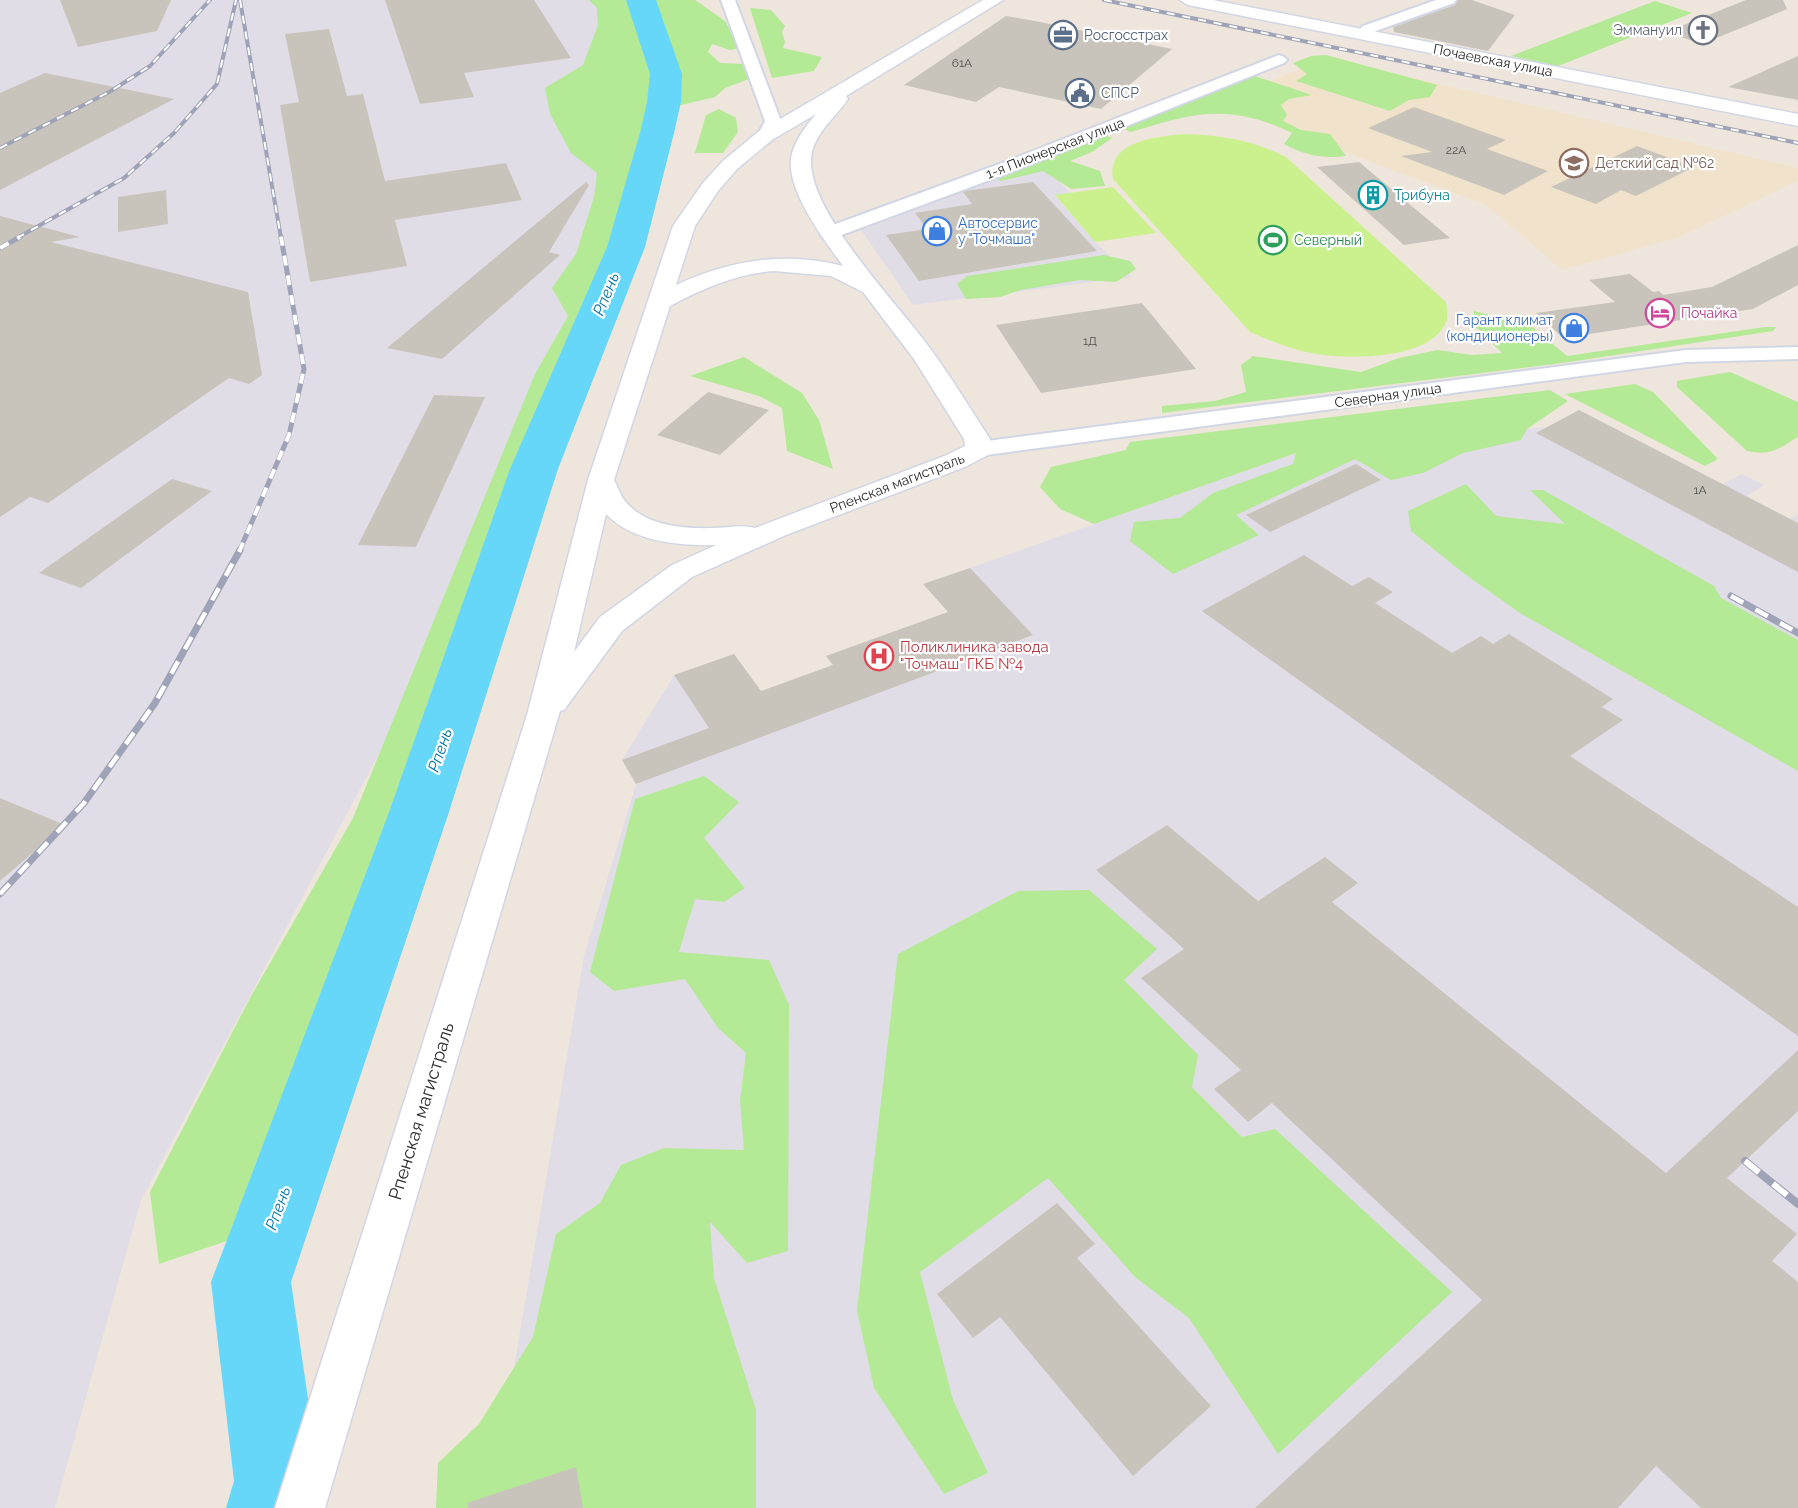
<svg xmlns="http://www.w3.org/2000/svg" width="1798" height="1508" viewBox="0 0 1798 1508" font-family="Raleway,sans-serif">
	<rect width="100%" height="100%" fill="#eee6dc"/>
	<path fill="#e0dde6" d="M0,0H631L635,129L478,568L141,1200L55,1508H0Z
		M1042,162L1070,193L1055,196L1095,242L1132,277L913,305L861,230Z
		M1579,410L1723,484L1742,474L1764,485L1747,496L1789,519L1798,514V1508H490L584,956L636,784L622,760L674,675L734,654L761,691L833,665L826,656L911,625L919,635L956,621L970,568L1296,453L1548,427Z"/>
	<path fill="#f1e3cb" d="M1328,58L1798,168V181L1677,238L1562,270L1486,205L1213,103Z"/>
	<path fill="#b4e995" d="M589,0H695L725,21L740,48L730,50L712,44L708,52L720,63L744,64L749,79L725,88L715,97L652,112L649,144L632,187L614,255L539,432L442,701L369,888L244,1235L159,1264L150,1192L250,998L353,818L535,374L568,316L552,288L576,254L594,197L597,173L571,153L550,114L545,88L583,65L598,25L597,8Z
		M1655,1L1692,13L1558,66L1511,56Z
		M750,8L771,10L785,26L782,32L785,42L783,48L822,57L814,71L772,78Z
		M1326,55L1437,85L1430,97L1409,100L1390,111L1296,81L1307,74L1293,63L1311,56Z
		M1255,76L1312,95L1289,99L1281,105L1287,115L1283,121L1301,130L1330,134L1346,156C1322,159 1305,155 1284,144L1292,133C1230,103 1194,112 1131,132L1120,127Z
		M719,109L736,118L738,132L723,153H695L706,115Z
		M1102,134L1112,138L1092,152L1070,161L1100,171L1105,186L1071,189L1043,171L1001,181L990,176Z
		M1104,255L1130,261L1136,269L1116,282L1080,280L1020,290L1000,297L966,299L957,284L967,276Z
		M1474,311L1530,325L1567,356L1765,327H1776L1773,331L1562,363L1162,413V406L1215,401L1246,392L1241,365L1253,356L1361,372L1399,358L1438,350L1471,355L1502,353L1474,325Z
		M744,357L802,393L819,420L833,469L787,451L782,408L759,396L690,376Z
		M1730,372L1798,402V437C1778,449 1771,456 1747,451L1677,387V381Z
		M1635,384L1653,392L1718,459L1705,466L1565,394Z
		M1550,390L1568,401L1527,429L1521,440L1463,453L1423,473L1391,480L1355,459L1236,515L1259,535L1173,574L1130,541L1134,522L1180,518L1213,493L1293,464L1296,453L1094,524L1060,509L1040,487L1051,467L1126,450L1130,442Z
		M1466,484L1496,516L1565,524L1530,490H1543L1714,586L1721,598L1798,640V771L1520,613L1466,575L1411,531L1408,511Z
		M704,776L739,802L704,838L745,888L724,902L695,899L679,952L769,960L789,1005L788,1251L747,1263L710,1222L714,1278L756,1410V1508H436L438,1463L479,1424L533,1337L556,1234L600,1203L621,1165L664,1148L744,1150L740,1100L746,1053L718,1028L685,979L614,991L590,972L635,799Z
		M1089,890L1157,949L1124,980L1198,1055L1192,1087L1242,1137L1275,1129L1452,1292L1278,1454L1189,1318L1135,1277L1048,1178L920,1272L953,1400L988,1473L944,1494L874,1388L857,1310L898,954L1018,891Z"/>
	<path fill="#cbf18f" d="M1183,134C1220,135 1253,140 1286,157L1446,302C1447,307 1448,315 1447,320C1432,361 1350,359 1316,354C1292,350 1271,341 1250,332L1113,179C1107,141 1155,137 1183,134Z
		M1113,187L1156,233L1095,242L1055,195Z"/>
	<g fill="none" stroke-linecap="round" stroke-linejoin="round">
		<path fill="#67d7f9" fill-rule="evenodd" d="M626,0H656L682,74L681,102L674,133L645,247L558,469L448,815L291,1282L320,1481L314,1508H226L234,1481L211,1282L388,815L510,469L607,247L640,133L647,102L650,74Z"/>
	</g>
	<path fill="#c9c4bb" d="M60,0H171L157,31L78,47Z
		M385,0H534L571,58L464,73L474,97L420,104Z
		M1458,0H1472L1515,15L1488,51L1394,32L1393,27L1455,5Z
		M1746,0H1783L1787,9L1702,44L1666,32Z
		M1006,16L1035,21L1172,49L1101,109L999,87L976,102L904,85Z
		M329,29L347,96L363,94L385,181L506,163L522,200L395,220L407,266L310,282L280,105L299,102L285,34Z
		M1798,56V100L1728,87Z
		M45,73L174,99L0,190V93Z
		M1414,107L1506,140L1487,149L1548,171L1504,195L1401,156L1432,152L1368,128Z
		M1637,146L1694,167L1636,196L1621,190L1596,204L1551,187Z
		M1359,162L1450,238L1404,245L1317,167Z
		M586,182L589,185L549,252L560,255L442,359L387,348Z
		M1033,182L1097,251L919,281L886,235L927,229L915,213L972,204L963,192L965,191Z
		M166,190L168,224L118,232V197Z
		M0,216L80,237L51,242L248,292L262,375L249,384L229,378L48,503L30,497L0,517Z
		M1798,245V285L1753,309L1563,338L1536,313L1615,302L1589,280L1630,274L1653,292L1659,291L1663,295L1712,287Z
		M1142,303L1196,369L1041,393L996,325Z
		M708,392L769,410L720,455L657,435Z
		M434,395L485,397L416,547L358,545Z
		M1579,410L1798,523V572L1536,433Z
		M1356,464L1381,480L1270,532L1246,515Z
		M172,479L212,491L81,588L39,573Z
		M1304,555L1352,586L1369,577L1393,592L1375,603L1452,653L1481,636L1493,644L1509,634L1613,699L1602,707L1623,720L1570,756L1798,907V1036L1202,611Z
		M970,568L1033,635L636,784L622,760L709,728L674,675L734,654L761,691L833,665L826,656L948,612L923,584Z
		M0,798L65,825L0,881Z
		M1167,825L1258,901L1325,857L1358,883L1332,902L1666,1173L1798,1050V1111L1727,1178L1797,1234L1772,1261L1798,1282V1508H1701L1656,1466L1618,1508H1255L1482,1300L1272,1103L1248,1122L1214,1089L1241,1070L1141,978L1184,949L1096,870Z
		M1057,1203L1095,1244L1077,1258L1211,1406L1133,1476L1000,1317L973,1338L937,1294Z
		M576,1467L583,1508H468L467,1503Z"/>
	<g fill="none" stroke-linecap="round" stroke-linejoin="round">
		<g stroke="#d1d6e5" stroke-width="4">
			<path id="street" d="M721,0H735L781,121L771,140H759L757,136L765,121Z
				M1436,0H1456L1454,3L1373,32L1367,37H1357L1355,34L1363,26Z
				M1279,55L1284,57L1287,60L1284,63L1014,171L836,237H822L820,233L822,229L1002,163Z
				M1798,347V359L1686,362L979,456L971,454L968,449L971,444L979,442L1686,350Z"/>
		</g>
		<g stroke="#d1d6e5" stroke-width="3">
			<path id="secondary" d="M983,0H1003L846,96L848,99C835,118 811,136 811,161C810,215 900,306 932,351C953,380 971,410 990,439L992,449L988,455L965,467L786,535L692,577L622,631L564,710L560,711L325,1508H275L527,715L588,480L673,226L703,183L723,161L758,132ZM816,114C806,126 794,141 791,158C787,192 824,239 843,266C784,251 731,260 676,285L695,226L718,191L737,169L772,140ZM774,271L831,276L863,292L914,359L964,439L965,446L947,455L755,528C741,524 727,528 713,528C683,529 645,526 625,501C620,495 618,487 614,480L670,306C704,288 736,274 774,271ZM606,514C633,542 679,546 716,545L672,565L600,617L574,652Z
				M1180,0H1213L1798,114V126L1188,5Z"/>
		</g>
		<use href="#street" fill="#fff" fill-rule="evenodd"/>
		<use href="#secondary" fill="#fff" fill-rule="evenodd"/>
		<g stroke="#9ea3b7" stroke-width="4">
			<path id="rail-far3" d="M240,0L281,238
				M1104,0L1798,143
				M0,148L111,91L150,66L210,0
				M17,238L124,178L174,133L217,84L236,0"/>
		</g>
		<g stroke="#9ea3b7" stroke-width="5">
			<path id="rail-far2" d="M0,248L20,237
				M239,552L289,435L304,369L281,237"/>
		</g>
		<g stroke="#9ea3b7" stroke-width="7">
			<path id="rail-far1" d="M1731,596L1798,633
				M0,894L84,803L155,703L240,550"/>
		</g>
		<g stroke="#9ea3b7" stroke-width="8">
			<path id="rail" d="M1745,1161L1798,1204"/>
		</g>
		<use href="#rail-far3" stroke="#fff" stroke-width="2" stroke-dasharray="8" stroke-linecap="butt"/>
		<use href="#rail-far2" stroke="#fff" stroke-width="4" stroke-dasharray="10" stroke-linecap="butt"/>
		<use href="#rail-far1" stroke="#fff" stroke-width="4.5" stroke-dasharray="14" stroke-linecap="butt"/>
		<use href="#rail" stroke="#fff" stroke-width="6" stroke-dasharray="18" stroke-linecap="butt"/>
	</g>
	<defs>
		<g id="church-ring" transform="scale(1.5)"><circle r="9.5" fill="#fff" stroke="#6b7280" stroke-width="1.5"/><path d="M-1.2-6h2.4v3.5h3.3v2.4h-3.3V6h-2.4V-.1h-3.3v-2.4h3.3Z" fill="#6b7280"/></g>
		<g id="office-ring" transform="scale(1.5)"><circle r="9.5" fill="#fff" stroke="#5c6f8a" stroke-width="1.5"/><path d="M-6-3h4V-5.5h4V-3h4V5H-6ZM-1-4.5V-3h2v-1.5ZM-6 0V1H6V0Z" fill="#5c6f8a"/></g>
		<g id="civic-ring" transform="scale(1.5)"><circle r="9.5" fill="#fff" stroke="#5c6f8a" stroke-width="1.5"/><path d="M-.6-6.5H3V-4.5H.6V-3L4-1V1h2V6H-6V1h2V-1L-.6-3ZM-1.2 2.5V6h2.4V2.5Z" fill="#5c6f8a"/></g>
		<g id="school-ring" transform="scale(1.5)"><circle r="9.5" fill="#fff" stroke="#8d6e63" stroke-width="1.5"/><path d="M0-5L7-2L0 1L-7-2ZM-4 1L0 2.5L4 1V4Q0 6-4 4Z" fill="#8d6e63"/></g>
		<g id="building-ring" transform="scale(1.5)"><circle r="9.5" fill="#fff" stroke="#0f9aa8" stroke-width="1.5"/><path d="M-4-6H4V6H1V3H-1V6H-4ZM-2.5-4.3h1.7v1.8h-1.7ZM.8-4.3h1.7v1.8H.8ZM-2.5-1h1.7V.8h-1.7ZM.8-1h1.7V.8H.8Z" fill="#0f9aa8"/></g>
		<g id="shop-ring" transform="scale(1.5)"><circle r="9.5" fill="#fff" stroke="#3f7fe0" stroke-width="1.5"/><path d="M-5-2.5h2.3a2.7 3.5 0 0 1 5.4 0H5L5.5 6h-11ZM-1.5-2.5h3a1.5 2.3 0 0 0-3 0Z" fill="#3f7fe0"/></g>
		<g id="stadium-ring" transform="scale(1.5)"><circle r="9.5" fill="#fff" stroke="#2e9e5b" stroke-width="1.5"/><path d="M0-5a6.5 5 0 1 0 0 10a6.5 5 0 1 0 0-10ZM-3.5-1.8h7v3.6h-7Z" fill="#2e9e5b"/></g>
		<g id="hotel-ring" transform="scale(1.5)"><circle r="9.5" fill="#fff" stroke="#d1479c" stroke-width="1.5"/><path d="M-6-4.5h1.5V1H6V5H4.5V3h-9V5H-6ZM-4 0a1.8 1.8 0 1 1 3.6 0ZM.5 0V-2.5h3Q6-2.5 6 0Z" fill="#d1479c"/></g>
		<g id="hospital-ring" transform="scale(1.5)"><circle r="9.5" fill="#fff" stroke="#e0444e" stroke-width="1.5"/><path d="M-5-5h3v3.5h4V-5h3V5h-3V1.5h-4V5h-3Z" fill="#e0444e"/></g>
	</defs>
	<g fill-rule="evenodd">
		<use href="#church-ring" x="1703" y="30"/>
		<use href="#office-ring" x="1063" y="35"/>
		<use href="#civic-ring" x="1080" y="93"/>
		<use href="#school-ring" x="1574" y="163"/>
		<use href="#building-ring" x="1373" y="195"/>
		<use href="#shop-ring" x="937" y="231"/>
		<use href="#stadium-ring" x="1273" y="240"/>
		<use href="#hotel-ring" x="1660" y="313"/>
		<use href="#shop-ring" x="1574" y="328"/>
		<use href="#hospital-ring" x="879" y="656"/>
	</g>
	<g text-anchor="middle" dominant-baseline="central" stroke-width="4.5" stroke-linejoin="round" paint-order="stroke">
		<g font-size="12" fill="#52514f">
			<text x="962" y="63">61А</text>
			<text x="1456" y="150">22А</text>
			<text x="1090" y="341">1Д</text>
			<text x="1700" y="490">1А</text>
		</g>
		<g font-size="14" fill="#5b616d" stroke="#fff" text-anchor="end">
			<text x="1682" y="30">Эммануил</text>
		</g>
		<g font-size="14" fill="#4e5e75" stroke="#fff" text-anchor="start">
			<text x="1084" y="35">Росгосстрах</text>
			<text x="1101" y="93">СПСР</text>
		</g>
		<g font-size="14" fill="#2b2b2b" stroke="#fff">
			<text transform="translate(1493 60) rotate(11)">Почаевская улица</text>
			<text transform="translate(1055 148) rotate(-21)">1-я Пионерская улица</text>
			<text transform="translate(1388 395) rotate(-8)">Северная улица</text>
			<text transform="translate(897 483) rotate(-21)">Рпенская магистраль</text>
		</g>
		<g font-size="14" fill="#785e54" stroke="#fff" text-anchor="start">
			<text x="1595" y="163">Детский сад №62</text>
		</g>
		<g font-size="14" fill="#0d838f" stroke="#fff" text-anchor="start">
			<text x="1394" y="195">Трибуна</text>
		</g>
		<g font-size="14" fill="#366cbe" stroke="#fff" text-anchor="start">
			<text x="958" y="223">Автосервис<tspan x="958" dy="16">у "Точмаша"</tspan></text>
			<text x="1553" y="320" text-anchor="end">Гарант климат<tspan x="1553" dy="16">(кондиционеры)</tspan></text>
		</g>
		<g font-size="14" fill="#27864d" stroke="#fff" text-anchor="start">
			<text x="1294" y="240">Северный</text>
		</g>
		<g font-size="14" fill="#b23c85" stroke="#fff" text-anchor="start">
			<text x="1681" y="313">Почайка</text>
		</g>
		<g font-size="15" fill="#be3a42" stroke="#fff" text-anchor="start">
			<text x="900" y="647">Поликлиника завода<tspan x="900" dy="17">"Точмаш" ГКБ №4</tspan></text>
		</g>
		<g font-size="16" font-style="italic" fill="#0275a9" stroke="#fff">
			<text transform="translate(606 294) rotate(-68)">Рпень</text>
			<text transform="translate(440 750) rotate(-71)">Рпень</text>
			<text transform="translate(278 1208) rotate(-70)">Рпень</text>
		</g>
		<g font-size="18" fill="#2b2b2b" stroke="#fff">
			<text transform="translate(421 1111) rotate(-73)">Рпенская магистраль</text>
		</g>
	</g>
</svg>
